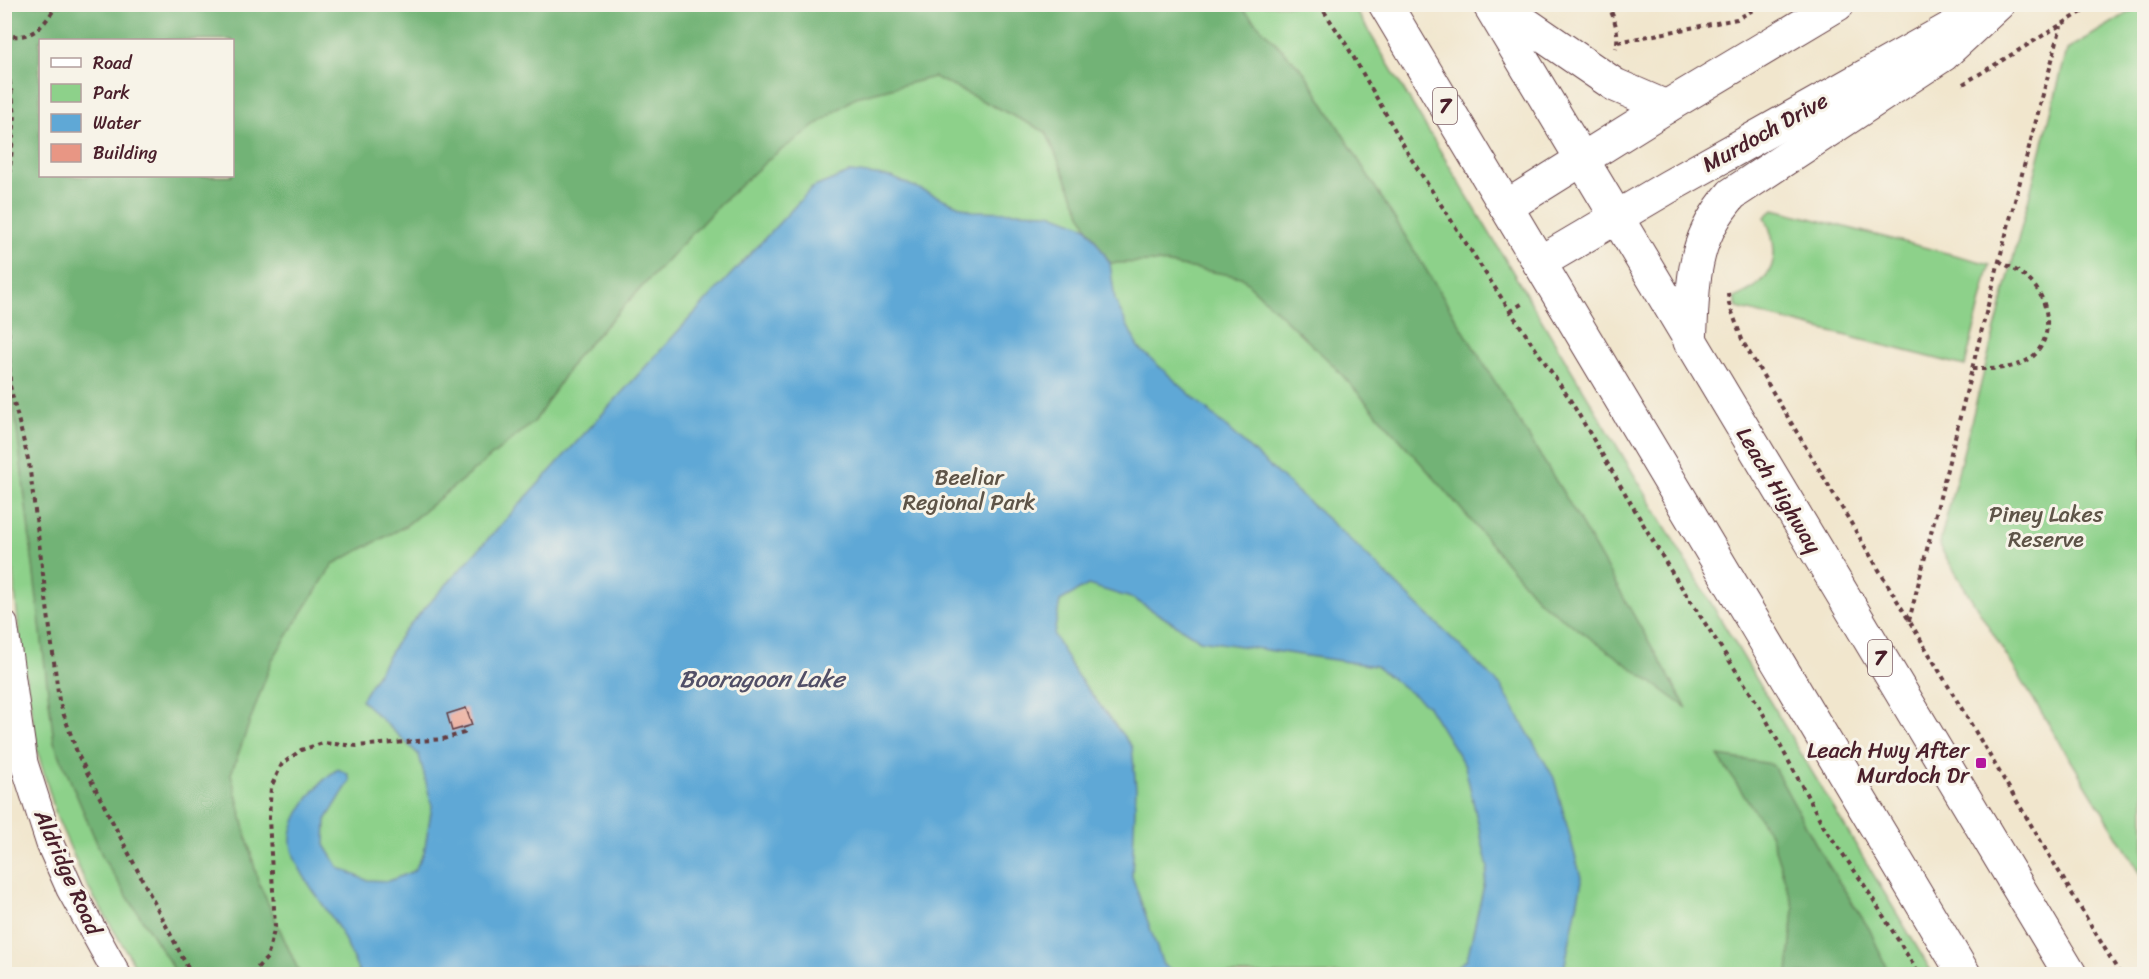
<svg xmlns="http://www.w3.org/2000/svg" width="2149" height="979" viewBox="0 0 2149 979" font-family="Sriracha,sans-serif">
	<rect width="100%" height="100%" fill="#f7f3e8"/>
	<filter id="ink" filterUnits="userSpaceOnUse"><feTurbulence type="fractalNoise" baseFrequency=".0167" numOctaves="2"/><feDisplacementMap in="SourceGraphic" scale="12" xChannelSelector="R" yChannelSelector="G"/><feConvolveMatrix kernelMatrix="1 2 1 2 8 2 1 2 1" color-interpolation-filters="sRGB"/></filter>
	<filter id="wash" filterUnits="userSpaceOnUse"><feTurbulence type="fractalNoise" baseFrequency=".008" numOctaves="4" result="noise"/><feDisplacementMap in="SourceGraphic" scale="24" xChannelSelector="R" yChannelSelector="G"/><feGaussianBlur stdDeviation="1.35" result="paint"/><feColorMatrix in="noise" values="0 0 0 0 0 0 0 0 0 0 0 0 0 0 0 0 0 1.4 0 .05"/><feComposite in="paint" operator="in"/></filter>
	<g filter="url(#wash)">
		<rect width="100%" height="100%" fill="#f1e6cd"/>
		<path fill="#8dd18a" stroke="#6c785a" stroke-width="1.5" fill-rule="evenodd" d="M4,5H1353L1933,974H140L87,886L57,818L38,753L20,641L4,486ZM40,40H232V176H40Z
			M2141,5H2144V879L1939,546L2067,50Z
			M1774,209L1990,264L1965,366L1737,308L1734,298C1775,281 1783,257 1765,217Z"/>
		<path fill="#72b376" stroke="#5e6950" stroke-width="1.5" fill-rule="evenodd" d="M4,5H1239L1305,73L1564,494L1687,708L1539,601L1444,489L1333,365L1241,277L1158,262L1110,263L1087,227L1046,132L934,77L856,97L770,158L719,205L577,356L535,421L404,527L333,564L272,660L231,774L258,881L300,974H177L104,860L54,742L5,330ZM40,40H232V176H40Z
			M1718,756L1772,764L1822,855L1870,930L1889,974H1788L1794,908L1770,834Z"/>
		<path fill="#5fa8d6" stroke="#546480" stroke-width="1.5" d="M851,172L891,177L972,211L1050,213L1087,227L1110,263L1115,300L1138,347L1357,546L1501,686L1554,778L1582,881L1563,974H1447L1467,959L1488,868L1465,766L1428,706L1375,666L1200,640L1134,599L1088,585L1060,601L1054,635L1076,674L1132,747L1136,788L1132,876L1163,965L1179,974H360C352,958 346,940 336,924C323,903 294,869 291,844C288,819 318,781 338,769L348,774L350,781L326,820L325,845L339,868L366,880L389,881L414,871L424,853L432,806L419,755L361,700L403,632L690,318L812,188Z"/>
		<g id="blocks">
			<path fill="#e89684" d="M466,708L472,725L452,731L447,714Z"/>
		</g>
	</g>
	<g filter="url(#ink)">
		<use href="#blocks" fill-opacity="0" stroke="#633d43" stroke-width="1.5"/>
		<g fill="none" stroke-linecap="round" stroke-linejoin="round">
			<g stroke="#633d43" stroke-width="29">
				<path id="street" d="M4,624L24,763L50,844L70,889L117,974"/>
			</g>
			<g stroke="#633d43" stroke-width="35">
				<path id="primary" d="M1506,207L1666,107L1838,4
					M1539,263L1668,187L1983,10"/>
			</g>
			<g stroke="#633d43" stroke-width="35">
				<path id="highway" d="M1385,4L1964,974
					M1489,4L2070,974
					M1497,4L1615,85L1666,107
					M1690,342C1694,282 1690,242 1732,194L1943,55L1998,4"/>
			</g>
			<path stroke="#633d43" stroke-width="4" stroke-dasharray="4.5 4.5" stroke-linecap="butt" d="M1319,4L1346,44L1412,160L1510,311L1569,398L1669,568L1759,706L1824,827L1863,883L1919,974
				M1608,4C1614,18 1620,33 1616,48
				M4,35C9,35 15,37 20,36C38,35 49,18 57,4
				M1618,42L1737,19L1764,4
				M4,45L15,115L5,221L10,386L29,463L59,701L78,755L191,974
				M1963,84L2095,4
				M1728,293L1729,304L1743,342L2120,974
				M1510,311L1525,302
				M1972,369C1989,369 2006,370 2022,363C2055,349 2053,303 2030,281C2021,272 2010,267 1999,261
				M1909,621L1999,261L2061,26
				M251,974L267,958L275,927L269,818L271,787L282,764L301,750L323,743L357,746L443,739L464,733L462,728"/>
			<use href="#street" stroke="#fff" stroke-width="27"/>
			<use href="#primary" stroke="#fff" stroke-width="33"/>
			<use href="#highway" stroke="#fff" stroke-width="33"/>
		</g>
	</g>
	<rect fill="#b5179e" stroke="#f7f3e8" stroke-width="2" x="1975" y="757" width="12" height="12" rx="3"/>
	<g text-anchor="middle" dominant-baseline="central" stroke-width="6" stroke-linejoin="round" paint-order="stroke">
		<g fill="#f7f3e8" stroke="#7e5f64" stroke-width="1.5">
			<rect x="1433" y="88" width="24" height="36" rx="4.5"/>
			<rect x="1868" y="640" width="24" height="36" rx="4.5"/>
		</g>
		<g font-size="21" font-weight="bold" fill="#4a1f2b">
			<text x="1445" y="106">7</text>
			<text x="1880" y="658">7</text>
		</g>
		<g font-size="22" fill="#4a1f2b" stroke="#f7f3e8">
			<text transform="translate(1765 132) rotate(-29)">Murdoch Drive</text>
			<text transform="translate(1779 490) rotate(59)">Leach Highway</text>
			<text transform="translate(68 872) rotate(66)">Aldridge Road</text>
		</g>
		<g font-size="22" fill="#5e5448" stroke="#f7f3e8">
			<text x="969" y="477">Beeliar<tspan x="969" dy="25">Regional Park</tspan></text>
			<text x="2046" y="514">Piney Lakes<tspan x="2046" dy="25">Reserve</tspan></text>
		</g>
		<g font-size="22" fill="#4a1f2b" stroke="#f7f3e8" text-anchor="end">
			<text x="1969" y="750">Leach Hwy After<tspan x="1969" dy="25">Murdoch Dr</tspan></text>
		</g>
		<g font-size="24" font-style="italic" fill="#514f67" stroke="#f7f3e8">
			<text x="762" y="679">Booragoon Lake</text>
		</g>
	</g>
	<rect width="2149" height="979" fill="none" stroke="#f7f3e8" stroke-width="24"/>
	<rect x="39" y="39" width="195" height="138" fill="#f7f3e8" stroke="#b29e9c" stroke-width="1.5"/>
	<rect x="51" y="58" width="30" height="9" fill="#ffffff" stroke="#b29e9c" stroke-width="1.5"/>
	<text x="93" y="69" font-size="18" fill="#4a1f2b">Road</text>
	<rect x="51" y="84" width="30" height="18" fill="#8dd18a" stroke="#b29e9c" stroke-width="1.5"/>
	<text x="93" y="99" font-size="18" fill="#4a1f2b">Park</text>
	<rect x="51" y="114" width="30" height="18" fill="#5fa8d6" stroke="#b29e9c" stroke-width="1.5"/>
	<text x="93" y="129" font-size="18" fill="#4a1f2b">Water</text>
	<rect x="51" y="144" width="30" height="18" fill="#e89684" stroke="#b29e9c" stroke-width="1.5"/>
	<text x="93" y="159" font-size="18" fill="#4a1f2b">Building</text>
</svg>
